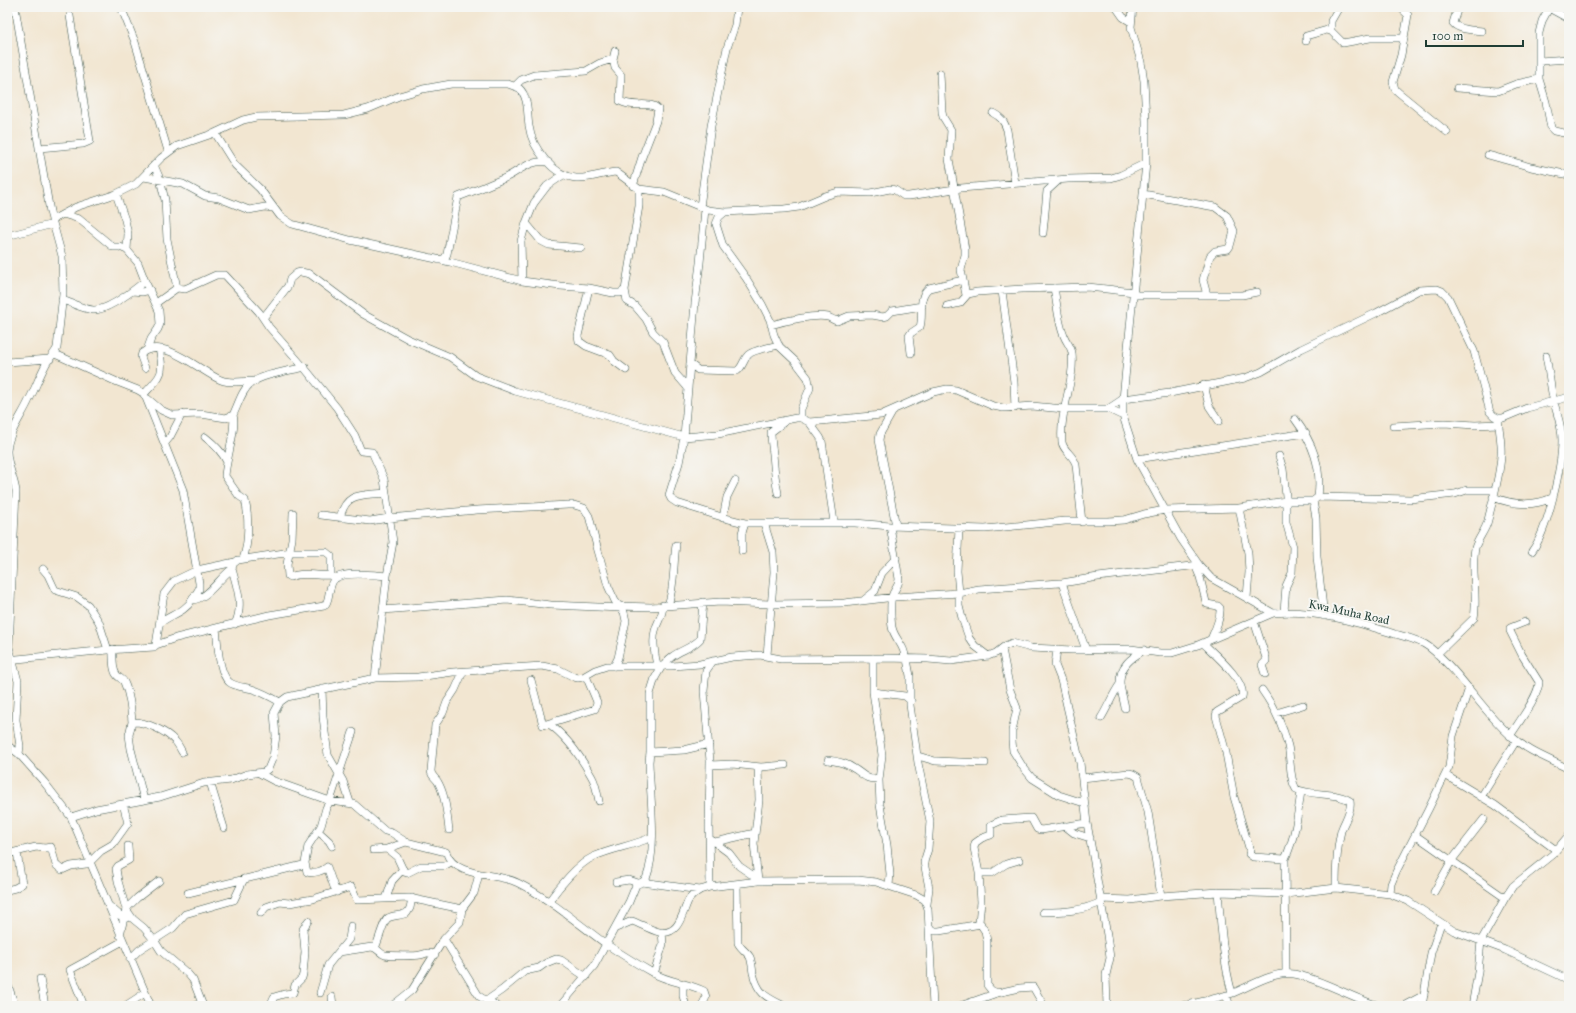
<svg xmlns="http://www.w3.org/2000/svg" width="1576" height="1013" viewBox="0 0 1576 1013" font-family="'IM FELL Great Primer',serif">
	<rect width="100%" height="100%" fill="#f6f6f2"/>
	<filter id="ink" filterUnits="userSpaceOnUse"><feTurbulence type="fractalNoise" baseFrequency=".025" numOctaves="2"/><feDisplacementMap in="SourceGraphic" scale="8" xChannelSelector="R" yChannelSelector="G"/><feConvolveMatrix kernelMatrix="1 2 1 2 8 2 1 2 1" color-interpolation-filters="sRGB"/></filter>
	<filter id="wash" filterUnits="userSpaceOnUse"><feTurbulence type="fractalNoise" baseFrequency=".012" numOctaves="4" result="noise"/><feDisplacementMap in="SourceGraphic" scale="16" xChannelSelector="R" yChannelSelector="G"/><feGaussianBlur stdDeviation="0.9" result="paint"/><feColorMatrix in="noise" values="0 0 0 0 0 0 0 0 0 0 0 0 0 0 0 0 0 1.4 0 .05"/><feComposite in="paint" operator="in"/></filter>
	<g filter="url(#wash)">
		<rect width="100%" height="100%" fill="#f2e6d1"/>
	</g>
	<g filter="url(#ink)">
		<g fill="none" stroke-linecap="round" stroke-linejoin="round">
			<g stroke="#3f564c" stroke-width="8">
				<path id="minor" d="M15,7L50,212L62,256L63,294L57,348C54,355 48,359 45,366C39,377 35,389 29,400C22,416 8,433 7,451C7,465 14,477 16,491L9,647L18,681L16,720L20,746L19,754
					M121,7L135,42L168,151
					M1116,7L1123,17L1131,22
					M1133,7L1131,27L1141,62L1144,81L1146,121V163L1123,399V416L1137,459L1181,539L1199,565L1211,578L1273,613
					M1404,7L1403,10L1408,15L1401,55L1393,82L1395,89L1398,92L1447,132
					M1458,7L1453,23C1458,30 1473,30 1482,31
					M1547,7L1569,19
					M1549,8L1542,21L1539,33V79L1546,102L1551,128L1554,131L1569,134
					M1331,31V21L1339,7
					M1306,41V36L1327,30L1331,31L1343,43L1370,38H1404
					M613,59L615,68L621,75L620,101C633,109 649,100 658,109L656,121L642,157L633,186
					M1539,61L1569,59
					M940,74L942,112L943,117L951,130L949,159L965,249V255L961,270L966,295
					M515,86L521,80L534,75L586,71L600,63L613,59L615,51
					M1457,88L1498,91L1516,84L1539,79
					M993,113C1001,117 1004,121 1007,130L1015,183
					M215,133L235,165L260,189L280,216L292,224L350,240L450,262L522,281L560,286L589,288L613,293H620L625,290L639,206V189
					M39,148L83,144L90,141L70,16
					M1488,155L1531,167L1569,175
					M154,165L160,179L165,200L167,239L177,288
					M144,177L183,184L205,196L219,198L249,210L265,207L273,208
					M116,194L125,220L128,234L127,250L138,263L145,281L159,311L160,324L158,329L151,339L147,350
					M1143,194L1215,207L1227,216L1234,231L1230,246L1228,249L1215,251L1210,256L1203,280L1207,295
					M700,207L711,126L727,48L735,25L737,7
					M705,209L700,263L695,303L684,437L679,463L669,495L671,499L677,503L725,518L745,523H855L890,526L985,529L1065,521H1108L1124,520L1144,514L1165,510L1239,508L1286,501H1313L1318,497C1322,467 1313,443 1295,419
					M725,212L719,217L716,224L723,246L746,278L762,304L770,320L774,335L779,346L795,361L808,378L810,388L801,409V418
					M63,214L79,219L113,247H120L127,250
					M52,220L76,207L116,194L136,184L161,158L177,146L215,133L243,120L256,117L344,115L368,109L399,96L423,89L451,84H508L519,88C529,97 527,114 529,126C532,148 553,176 576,178C590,179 603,173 616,172L639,189L664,192L708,210L725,212L784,209L799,207L825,196L838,192L870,193L890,189L895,190L904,196H909L961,188L1068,179L1111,178L1121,175L1146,163
					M526,223L541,241L549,245L581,248
					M1043,233L1047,191L1059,180
					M7,236L53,224
					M439,260L445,258L447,254L458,197C474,191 489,185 505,178C519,171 531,159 548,162
					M522,281L521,241L526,223L534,203L547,186L563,175
					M589,288L578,336L579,341L586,346L610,355L614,361L626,370
					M1054,288C1057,303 1058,323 1064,336C1066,342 1071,346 1072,353C1075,382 1059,412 1062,442C1063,451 1074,455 1076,465L1082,522
					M625,290L627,301L635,306L646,319L653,332L663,342L675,373L688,388
					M133,291L142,292L150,290
					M1002,291L1014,382L1015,408
					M1134,295H1242L1257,292
					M62,300C72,303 83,309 93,310C108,311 134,290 145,281
					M156,303L177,288L185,289L216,275H225L259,312L269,327L307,371L337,408L355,436L361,451L372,452L384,479L393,542L387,576L375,678
					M947,306L960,303L968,294L977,292L1022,289L1088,287L1134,292
					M263,318L288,286L290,279L297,273L301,272L310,274L363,314L408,339L450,357L476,376L515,391L684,437L718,434L796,418H801L809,422L821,421L881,415L933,392L947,389L956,390L993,406L1003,408L1032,406L1064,409H1108L1123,416
					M771,325C784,321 815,314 828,317C831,318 833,320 837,321L849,316L872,315L883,317L887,316L892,311L922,306
					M911,353L909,336L911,333L920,327C924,315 917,297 929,288L963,280
					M55,354L115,381L138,390L143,393L146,398L183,490L199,583V589L192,600
					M7,362L50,359
					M690,364L698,370L737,371C743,367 743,360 748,355C752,350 771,347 779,345
					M145,368L141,357L142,353C164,336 201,372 221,380C231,384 244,381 255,381
					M1204,385L1209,406L1219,421
					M144,394C161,376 165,374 159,349
					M148,399L161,410L172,415L201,414L226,418L233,415
					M1108,409L1123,399L1170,393L1245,378L1261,372L1301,349L1376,313L1419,290L1437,289L1442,291L1448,297L1474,351L1490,412L1494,416L1498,418H1503L1527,408L1569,397
					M893,411L880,434L879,440L896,526
					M809,422L820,437L822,441L834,522
					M1393,426L1444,423L1475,425L1498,424
					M205,437C214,444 222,451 227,462
					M165,443L170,437L182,414
					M1279,456L1283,469L1286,496V522L1293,547L1292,573L1286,586L1284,612
					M1137,459L1306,433
					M778,493C775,480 774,467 773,454C772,446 771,440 771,432L784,422
					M1318,497L1410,499L1455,494L1467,490H1495
					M1493,497C1513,505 1532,507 1552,498
					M1313,501L1316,518L1317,557L1324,616
					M1239,508L1248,553L1249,572L1247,598
					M293,513L292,539L287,564L288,576L290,577C303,571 317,577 331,575
					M321,515L370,521L389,518L477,510L568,505H574L584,508L589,516L597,547L608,586L615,601L624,612L626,621L618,658L614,666
					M340,518C346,491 362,496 386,493
					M723,518L727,497L735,481
					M764,523L773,552L774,572L767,655
					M890,526L899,579C899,587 894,589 892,596C890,602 891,621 892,627C894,639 906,646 905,659
					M959,528L957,571L959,593V606L962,618L969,638L975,646L988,656
					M742,551V533L745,523
					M1532,551C1548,530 1562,466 1562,440C1562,425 1556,412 1553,398C1550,384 1549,370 1546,356
					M243,559C249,543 249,516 245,500L239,496L225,476C226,459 237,428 233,415C238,405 242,390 250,384C262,374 289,371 305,367
					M1195,565L1200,577L1206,602L1207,604L1218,606L1220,608C1221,618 1215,630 1211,639
					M43,569L48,575L55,590L77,597L88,605L99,622L108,650
					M1062,583L1098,577L1199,565
					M864,600L875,591L882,573L896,558
					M668,605C675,586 673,565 676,545
					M619,606L651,607L720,602L771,604L844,603L895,597L959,593L979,589L1059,583H1062L1086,650
					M383,610L507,600L551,605L621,608
					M1254,621L1266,658V661L1262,665L1265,674
					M160,623C170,615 185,612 192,600C208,599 219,578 232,569
					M235,624C244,605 237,588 232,569L233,564L238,560L291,552H326L331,556V575L332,577L336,578
					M216,629C218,642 218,672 229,682C235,687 245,687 252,689C262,692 271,697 280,702
					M1203,643C1213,653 1247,681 1242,697L1217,712L1216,716L1226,753L1234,797L1250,851L1249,854L1253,857L1285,859
					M156,645L164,594L174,581L197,570L235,562
					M113,649C113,656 112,668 116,674C118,678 122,678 124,682C130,695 131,709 132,722C145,721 166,731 175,741C178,744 180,748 182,752
					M1002,649L1010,690L1017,708L1012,731V741L1013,751L1023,767L1032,778L1059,795L1084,803
					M1057,649L1055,665L1061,680L1080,763L1087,823L1107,935L1110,958L1106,975L1107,1006
					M1437,654L1474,618C1478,595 1471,571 1475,548C1478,538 1486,530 1488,520C1493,499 1500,476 1501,455C1502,443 1499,430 1498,418
					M873,658V692L882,755L879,780L880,805L887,845L890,874L889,886
					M907,659L910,676V705L918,763L930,821L928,849L924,862L929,888L927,904
					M7,660L108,650L154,647L156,645L176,638L269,615L324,606C329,602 328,595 330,589C331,585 332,580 336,578C347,571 375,575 387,576
					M657,666C655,655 652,642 655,631C657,621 663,617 663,605
					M664,666C670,652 691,650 700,639L703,602
					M531,680L543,725L595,709L597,702L586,676
					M322,689L323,717L328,755L343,781L350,802
					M1262,690C1274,707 1283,725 1288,746C1291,759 1289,778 1296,789C1311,796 1339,792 1350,801C1352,812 1344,821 1341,831C1337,848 1336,871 1336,888
					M873,692L905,696L911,701
					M1125,708C1124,700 1120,690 1120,682C1120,666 1131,658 1144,650
					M1276,713L1303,705
					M1101,718C1108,707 1112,695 1120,684
					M132,722L129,735L131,749L144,800
					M549,724C566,736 582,759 592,777C596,784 597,793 599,801
					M1510,736C1518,723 1539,696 1539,682L1522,655L1510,631V628L1525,622
					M7,745L19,754L44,782L71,817L151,1006
					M650,752L684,750L709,744
					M918,756L935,761L985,763
					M828,760C836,761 846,763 853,768C864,774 865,781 879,778
					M710,765L732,764L761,767L785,765
					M758,767L759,800L754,843L758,881
					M259,773L274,781L330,801L354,804L385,831L392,833L406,842L446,852C455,879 497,872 518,883C550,899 577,923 606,944C621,954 637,964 653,973C668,982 688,983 704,991L706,997L702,1006
					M1445,775L1495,805L1556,850
					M1082,778L1129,773L1133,774L1138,777L1148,812L1161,896
					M210,782L224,828
					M1481,797L1516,741
					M71,817L96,809L160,797L204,783L231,780L247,774L264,772L268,769L273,757L276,736L274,713L280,702L287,697L375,678L418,677L453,672L542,666L558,669L574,677L578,678L583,677L595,670L607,666H672L700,664L732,657L760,655L781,659L886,658L928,659L951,661L988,656L996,653L1005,646L1012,643L1031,648L1072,650L1131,649L1160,653H1172L1198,645L1273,613C1314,609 1357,622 1395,634C1406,637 1420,640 1429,647C1461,672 1481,710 1511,736C1527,751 1549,759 1569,769
					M1065,826L1074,833L1090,838
					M449,830C447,815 446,798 439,784C437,778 431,777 431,771L435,725L443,713L447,702L455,690L463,672
					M318,831L329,841L332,846
					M1415,835L1505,898
					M710,839L729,853L739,866L758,879
					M715,842L755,833
					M128,846L129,860L118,866L116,869L118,881L126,909L133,919L144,928L154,940L161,951L188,974L193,980L203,1006
					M387,849L397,857L404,872L407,873L421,866H444L451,862
					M373,850L387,849L406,842
					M7,854L36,847L45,848L51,847L56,865L62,870L71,866L86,864L90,862L101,851L113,844L128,823L123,804
					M305,863L307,872C313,874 323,871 327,867L334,887L337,892
					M979,873H992L1006,864L1019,860
					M616,882L629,880L638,883
					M642,882L646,879C658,848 650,796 649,762L650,752V694L655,678L662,666
					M737,884L738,943C741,949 747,952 750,957C752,962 752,968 753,973C758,994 766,997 784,1006
					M710,887L709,827L710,761L704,691L706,671L713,661
					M7,890L15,888L22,884L17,852
					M1218,892C1221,925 1223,961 1232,993
					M1434,892L1452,860L1484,819
					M188,893L303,865L305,863L308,846L321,826L326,808L330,801L353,732
					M1390,894L1391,884L1396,872L1428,810L1449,767L1453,736L1469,688
					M386,899L392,881L403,869
					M1100,899L1130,900L1161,896L1218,892L1286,894L1336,888L1390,894L1408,901L1454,931L1505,950L1569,980
					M549,901C559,887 578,864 593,857C612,848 633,846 652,837
					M108,905L123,918H127
					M1043,912C1063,912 1083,911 1101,902
					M261,913L266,907L280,902L289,903L313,899L351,887L357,900L409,898L462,909
					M929,927L935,931H939L981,924
					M616,928L632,921C641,924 650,930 659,932C679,936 682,914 688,901C691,896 695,893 700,890
					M120,935L126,909L137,898L159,881
					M444,939L479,996C485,1001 492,1001 496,1006
					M375,948C379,941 383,921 388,918C393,915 401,916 407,913L410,908L412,898
					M339,952L372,947C378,948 380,954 385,955C389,956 417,956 420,955C429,953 424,952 435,954
					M130,959L139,950L173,928L185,914L234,900L244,879
					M654,974L663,944L662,932
					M1286,974L1285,859C1295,838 1298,814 1301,791
					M40,979L45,1006
					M683,984V996L686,1006
					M9,988L15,1006
					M320,993L328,965L349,939L351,926
					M997,993L991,990L987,985V941L985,931L979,922L981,902L979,873L974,848L975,843L982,838L991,835V825L1002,820L1031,818L1037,829L1041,830L1087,823
					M1226,995L1230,1006
					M332,997L333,1006
					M486,1001L502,990L525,971L539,968L546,963L556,959L561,960L586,977
					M84,1006L70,970L123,941
					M125,1006L145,993
					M194,1006L202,1003
					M270,1006L274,997L284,994L293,993L295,985L302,978L303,974L305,952L303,929L308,921
					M392,1006L412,990L444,939L460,922L462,909L474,893L479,874
					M560,1006L594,966L629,902L636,885L642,882L700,890L710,887L758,881L858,880L876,882L916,895L925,900L928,909L933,1006
					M960,1006L997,993L1020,988L1033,987L1044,1006
					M1182,1006C1199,1002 1216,999 1233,993C1251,986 1273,971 1294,974C1322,979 1351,998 1380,1006
					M1403,1006L1424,995
					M1422,1006L1431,953L1441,923
					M1472,1006L1478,972L1481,941L1505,898L1513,886L1553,854L1569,835"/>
			</g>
			<use href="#minor" stroke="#fff" stroke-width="7"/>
		</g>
	</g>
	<g text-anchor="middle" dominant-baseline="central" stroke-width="4" stroke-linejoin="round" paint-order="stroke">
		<g font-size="12" fill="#1f3d34" stroke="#f6f6f2">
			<text transform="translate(1349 612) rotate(12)">Kwa Muha Road</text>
		</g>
	</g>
	<rect width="1576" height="1013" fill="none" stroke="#f6f6f2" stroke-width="24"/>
	<path d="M1426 40v6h97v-6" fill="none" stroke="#1f3d34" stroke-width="2"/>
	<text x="1432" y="40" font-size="12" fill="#1f3d34" stroke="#f6f6f2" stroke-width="3" paint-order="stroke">100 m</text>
</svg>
